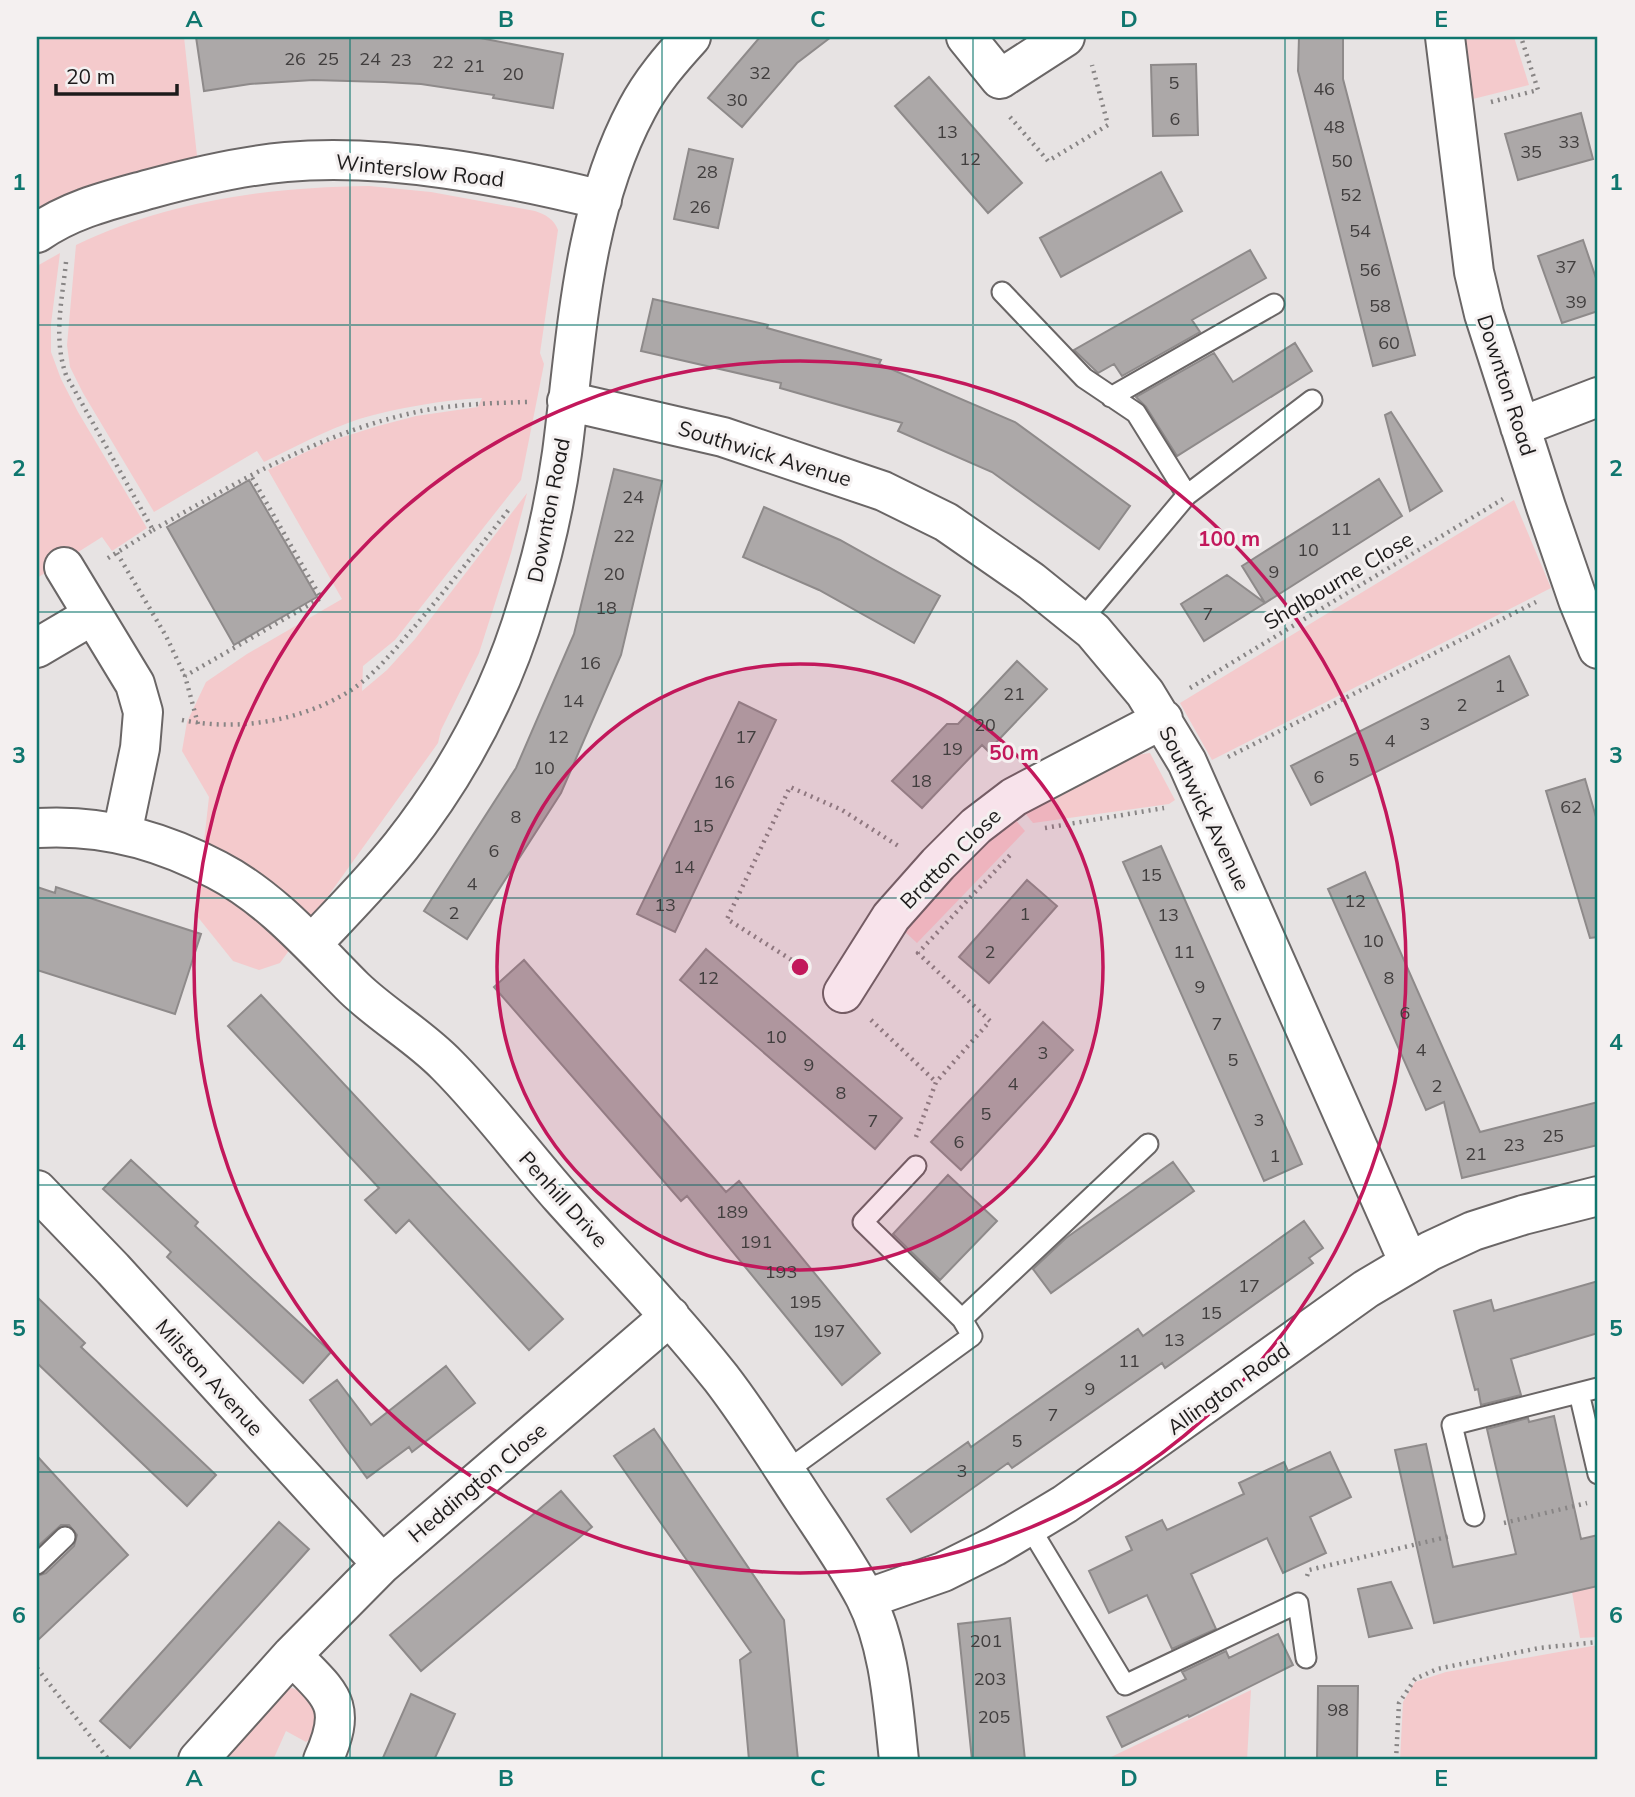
<svg xmlns="http://www.w3.org/2000/svg" width="1635" height="1797" viewBox="0 0 1635 1797" font-family="Mulish,sans-serif">
	<rect width="100%" height="100%" fill="#e7e3e3"/>
	<path fill="#f4cacc" d="M37,37H184L197,156L147,170L37,211Z
		M1460,37H1514L1529,85L1465,101Z
		M369,186L431,192L535,211C546,215 554,219 558,230L540,353L544,364L521,480L395,640L363,666L362,691L387,670L415,639L527,493L511,553L479,653L441,730L438,743L280,963L259,970L233,961L197,916L199,887L209,797L182,751L187,722L206,682L247,654L342,599L268,470L327,442L378,426L416,416L478,407L482,398C443,400 397,408 359,419C326,430 295,447 264,462L257,451L154,512L83,393L70,367L67,345L76,245C168,201 269,187 369,186Z
		M60,253L51,324V352L61,379L78,412L147,528L112,551L102,537L37,578V266Z
		M1514,500L1551,588L1212,760L1180,703Z
		M1150,753L1175,800L1169,804L1033,823L1021,808L1130,756Z
		M1013,817L1025,831L917,943L903,930L904,923Z
		M1598,1586V1637L1580,1638L1572,1592Z
		M1598,1645V1760H1400L1403,1702L1415,1682L1446,1672Z
		M292,1688C307,1692 315,1700 321,1713L315,1736L306,1742L286,1731L273,1760H218L283,1689Z
		M1251,1690L1247,1760H1109V1758Z"/>
	<path fill="#aca8a8" stroke="#8e8a8a" stroke-width="2" d="M196,37H475L563,54L553,108L493,98L494,95L421,84L384,82L313,80L250,84L204,91Z
		M760,37H831L797,63L742,127L708,98Z
		M1299,37H1343V79L1415,355L1373,366L1298,71Z
		M1196,64L1198,135L1153,136L1151,65Z
		M929,77L1022,183L988,213L895,106Z
		M1581,113L1593,159L1518,180L1505,134Z
		M689,149L733,159L718,228L674,219Z
		M1161,172L1182,211L1061,277L1040,238Z
		M1583,240L1598,284V311L1562,323L1538,256Z
		M1250,250L1266,278L1192,320L1200,332L1122,376L1114,364L1098,373L1074,350Z
		M653,299L768,325L767,328L881,360L879,364L1015,422L1130,506L1099,549L992,472L898,431L902,423L780,388L781,383L641,351Z
		M1295,343L1312,371L1177,456L1146,407L1136,397L1214,353L1233,382Z
		M1391,412L1442,491L1410,511L1385,415Z
		M614,469L662,481L621,655L561,793L467,939L424,911L516,768L574,634Z
		M1379,479L1402,516L1265,603L1242,566Z
		M249,480L317,597L234,645L167,527Z
		M764,507L840,540L940,596L914,643L819,590L743,557Z
		M1227,575L1265,603L1204,641L1181,604Z
		M1509,656L1528,695L1311,805L1291,766Z
		M1017,661L1047,689L988,751L982,745L922,808L892,781L947,724H958Z
		M739,702L776,720L675,932L637,914Z
		M1585,779L1598,824V937L1590,938L1546,791Z
		M1161,846L1302,1164L1264,1181L1123,862Z
		M1365,872L1480,1132L1598,1102V1145L1462,1178L1444,1102L1426,1110L1328,889Z
		M1027,880L1057,906L989,983L959,957Z
		M37,887L55,893L56,887L201,934L175,1014L37,970Z
		M706,949L902,1118L875,1149L680,980Z
		M524,960L726,1192L739,1181L880,1353L842,1385L687,1196L681,1201L494,987Z
		M261,995L563,1319L529,1350L409,1220L396,1233L365,1200L379,1188L228,1026Z
		M1043,1022L1073,1050L961,1170L931,1142Z
		M131,1160L198,1222L195,1226L331,1352L303,1383L167,1257L171,1252L103,1189Z
		M1173,1162L1194,1191L1051,1293L1033,1269L1066,1238Z
		M948,1175L997,1221L940,1280L893,1234Z
		M1304,1221L1323,1248L1309,1258L1313,1263L1165,1368L1162,1363L1012,1468L1008,1463L911,1532L887,1499L968,1442L971,1447L1138,1329L1143,1336Z
		M1598,1281V1333L1511,1359L1521,1395L1481,1405L1478,1389L1475,1390L1454,1311L1491,1300L1494,1311Z
		M37,1297L85,1343L81,1347L216,1475L187,1506L37,1363Z
		M446,1366L475,1403L412,1452L409,1447L367,1478L310,1400L337,1380L371,1425Z
		M1554,1416L1581,1539L1598,1535V1586L1434,1623L1395,1450L1426,1444L1453,1567L1516,1554L1487,1429L1528,1418L1529,1422Z
		M654,1429L784,1620L798,1760H749L740,1660L751,1652L614,1456Z
		M1330,1452L1351,1497L1310,1517L1326,1553L1283,1573L1267,1538L1191,1574L1216,1629L1172,1649L1147,1595L1109,1613L1089,1571L1132,1550L1126,1537L1162,1520L1167,1530L1244,1494L1239,1483L1284,1462L1288,1471Z
		M37,1456L128,1555L37,1641V1576L46,1573L74,1546L77,1535L69,1525H61L37,1547Z
		M561,1491L592,1527L421,1671L390,1635Z
		M279,1522L309,1549L130,1748L100,1721Z
		M1391,1582L1412,1628L1369,1637L1358,1589Z
		M1010,1618L1025,1760H972L958,1624Z
		M1278,1634L1293,1665L1189,1717L1188,1715L1122,1747L1107,1717L1186,1679L1182,1672L1226,1651L1229,1658Z
		M1318,1686H1358L1357,1760H1317Z
		M411,1694L455,1714L434,1760H382Z"/>
	<g fill="none" stroke-linecap="round" stroke-linejoin="round">
		<g stroke="#6a6666" stroke-width="23">
			<path id="service" d="M1002,292L1084,378L1136,413L1187,495
				M1111,397L1274,304
				M1081,621L1187,495L1312,400
				M962,1319L1148,1144
				M1579,1393L1598,1474
				M785,1472L972,1336L962,1319L863,1222L916,1166
				M1474,1516L1452,1425L1598,1388
				M1029,1526L1125,1685L1298,1603L1306,1658
				M37,1564L65,1537"/>
		</g>
		<g stroke="#6a6666" stroke-width="42">
			<path id="minor" d="M966,37L1000,79L1065,37
				M1445,37L1474,272L1484,314L1546,507L1578,600L1598,649
				M37,233C71,209 110,200 150,189C194,177 240,166 286,162C388,153 504,176 602,200
				M567,401L723,437L883,491L946,522L1031,581L1093,631L1145,693L1187,762L1409,1263
				M1520,427L1598,397
				M64,567L135,684L143,712L140,748L122,834
				M37,648L93,615
				M37,828C100,824 161,840 217,870C271,898 312,946 354,988C383,1016 419,1036 447,1065C488,1106 523,1154 561,1197C615,1257 671,1315 721,1378C751,1417 777,1459 804,1500C825,1532 847,1563 865,1597C890,1646 893,1706 899,1760
				M312,944C342,912 374,880 401,846C458,774 502,691 528,603C543,555 555,503 562,453C577,338 581,214 637,109C651,82 671,59 691,37
				M843,993L891,917L938,864L976,826L1014,797L1163,719
				M37,1190L113,1269L382,1564
				M866,1599L943,1572L995,1546L1065,1504L1366,1289L1430,1251L1473,1231L1523,1215L1598,1196
				M292,1655C330,1695 349,1703 323,1760
				M198,1760L292,1655L382,1564L670,1316"/>
		</g>
		<path stroke="#888585" stroke-width="4.5" stroke-dasharray="2 5" stroke-linecap="butt" d="M1491,102L1538,90L1521,37
			M1010,117L1048,161L1108,125L1092,65
			M66,262C62,302 53,337 66,375L153,530L105,560
			M153,530C241,480 321,432 421,411C457,404 492,403 528,402
			M117,553L166,636L185,676
			M1190,688L1503,499
			M182,720C236,731 295,722 343,695C372,679 394,650 416,625C448,587 479,548 510,508
			M198,724L185,676L321,598L250,474
			M1228,757L1536,602
			M1045,828L1164,808
			M809,971L727,919L790,787L842,810L900,847
			M871,1020L936,1082
			M916,1137L936,1082L990,1021L918,953L1012,853
			M1504,1523L1587,1503
			M1307,1576L1309,1570L1451,1536
			M37,1668L109,1760
			M1396,1760L1399,1703L1415,1679L1437,1669L1539,1648L1598,1642"/>
		<use href="#service" stroke="#fff" stroke-width="19"/>
		<use href="#minor" stroke="#fff" stroke-width="38"/>
	</g>
	<path fill="none" stroke="#0f766e" stroke-width="2" stroke-opacity="0.55" d="M350,37V1760M662,37V1760M973,37V1760M1285,37V1760M37,325H1598M37,612H1598M37,898H1598M37,1185H1598M37,1472H1598"/>
	<circle cx="800" cy="967" r="303" fill="#c2185b" fill-opacity=".12"/>
	<g fill="none" stroke="#c2185b" stroke-width="3.5">
		<circle cx="800" cy="967" r="303"/>
		<circle cx="800" cy="967" r="606"/>
	</g>
	<g text-anchor="middle" dominant-baseline="central" stroke-width="6" stroke-linejoin="round" paint-order="stroke">
		<g font-size="18" fill="#413e3e">
			<text x="295" y="58">26</text>
			<text x="328" y="58">25</text>
			<text x="370" y="58">24</text>
			<text x="401" y="59">23</text>
			<text x="443" y="61">22</text>
			<text x="474" y="65">21</text>
			<text x="760" y="72">32</text>
			<text x="513" y="73">20</text>
			<text x="1174" y="82">5</text>
			<text x="1324" y="88">46</text>
			<text x="737" y="99">30</text>
			<text x="1175" y="118">6</text>
			<text x="1334" y="126">48</text>
			<text x="947" y="131">13</text>
			<text x="1569" y="141">33</text>
			<text x="1531" y="151">35</text>
			<text x="970" y="158">12</text>
			<text x="1342" y="160">50</text>
			<text x="707" y="171">28</text>
			<text x="1351" y="194">52</text>
			<text x="700" y="206">26</text>
			<text x="1360" y="230">54</text>
			<text x="1566" y="266">37</text>
			<text x="1370" y="269">56</text>
			<text x="1576" y="301">39</text>
			<text x="1380" y="305">58</text>
			<text x="1389" y="342">60</text>
			<text x="633" y="496">24</text>
			<text x="1341" y="528">11</text>
			<text x="624" y="535">22</text>
			<text x="1308" y="549">10</text>
			<text x="1274" y="571">9</text>
			<text x="614" y="573">20</text>
			<text x="606" y="607">18</text>
			<text x="1208" y="613">7</text>
			<text x="590" y="662">16</text>
			<text x="1500" y="685">1</text>
			<text x="1014" y="693">21</text>
			<text x="573" y="700">14</text>
			<text x="1462" y="704">2</text>
			<text x="1425" y="723">3</text>
			<text x="985" y="724">20</text>
			<text x="558" y="736">12</text>
			<text x="746" y="736">17</text>
			<text x="1390" y="740">4</text>
			<text x="952" y="748">19</text>
			<text x="1354" y="759">5</text>
			<text x="544" y="767">10</text>
			<text x="1319" y="776">6</text>
			<text x="921" y="780">18</text>
			<text x="724" y="781">16</text>
			<text x="1571" y="806">62</text>
			<text x="516" y="816">8</text>
			<text x="703" y="825">15</text>
			<text x="494" y="850">6</text>
			<text x="684" y="866">14</text>
			<text x="1151" y="874">15</text>
			<text x="472" y="883">4</text>
			<text x="1355" y="900">12</text>
			<text x="665" y="904">13</text>
			<text x="454" y="912">2</text>
			<text x="1025" y="913">1</text>
			<text x="1168" y="914">13</text>
			<text x="1373" y="940">10</text>
			<text x="990" y="951">2</text>
			<text x="1184" y="951">11</text>
			<text x="708" y="977">12</text>
			<text x="1389" y="977">8</text>
			<text x="1200" y="986">9</text>
			<text x="1405" y="1012">6</text>
			<text x="1217" y="1023">7</text>
			<text x="776" y="1036">10</text>
			<text x="1421" y="1049">4</text>
			<text x="1043" y="1052">3</text>
			<text x="1233" y="1059">5</text>
			<text x="809" y="1064">9</text>
			<text x="1013" y="1083">4</text>
			<text x="1437" y="1085">2</text>
			<text x="841" y="1092">8</text>
			<text x="986" y="1113">5</text>
			<text x="1259" y="1119">3</text>
			<text x="873" y="1120">7</text>
			<text x="1553" y="1135">25</text>
			<text x="959" y="1141">6</text>
			<text x="1514" y="1144">23</text>
			<text x="1476" y="1153">21</text>
			<text x="1275" y="1155">1</text>
			<text x="732" y="1211">189</text>
			<text x="756" y="1241">191</text>
			<text x="781" y="1271">193</text>
			<text x="1249" y="1285">17</text>
			<text x="805" y="1301">195</text>
			<text x="1211" y="1312">15</text>
			<text x="829" y="1330">197</text>
			<text x="1174" y="1339">13</text>
			<text x="1129" y="1360">11</text>
			<text x="1090" y="1388">9</text>
			<text x="1053" y="1414">7</text>
			<text x="1017" y="1440">5</text>
			<text x="962" y="1470">3</text>
			<text x="986" y="1640">201</text>
			<text x="990" y="1678">203</text>
			<text x="1338" y="1709">98</text>
			<text x="994" y="1716">205</text>
		</g>
		<g font-size="21" fill="#1d1b1b" stroke="#f4f0f0">
			<text transform="translate(420 170) rotate(6)">Winterslow Road</text>
			<text transform="translate(1507 385) rotate(72)">Downton Road</text>
			<text transform="translate(765 453) rotate(17)">Southwick Avenue</text>
			<text transform="translate(548 510) rotate(-79)">Downton Road</text>
			<text transform="translate(1338 580) rotate(-31)">Shalbourne Close</text>
			<text transform="translate(1205 808) rotate(64)">Southwick Avenue</text>
			<text transform="translate(950 858) rotate(-45)">Bratton Close</text>
			<text transform="translate(564 1199) rotate(48)">Penhill Drive</text>
			<text transform="translate(210 1377) rotate(48)">Milston Avenue</text>
			<text transform="translate(1228 1388) rotate(-35)">Allington Road</text>
			<text transform="translate(477 1482) rotate(-40)">Heddington Close</text>
		</g>
	</g>
	<circle cx="800" cy="967" r="10" fill="#c2185b" stroke="#f4f0f0" stroke-width="3.5"/>
	<g font-size="21" text-anchor="middle" font-weight="bold" fill="#c2185b" stroke="#f4f0f0" stroke-width="6" stroke-linejoin="round" paint-order="stroke">
		<text x="1229" y="546">100 m</text>
		<text x="1014" y="760">50 m</text>
	</g>
	<rect width="1635" height="1797" fill="none" stroke="#f4f0f0" stroke-width="77"/>
	<path d="M56 84v10h121v-10" fill="none" stroke="#1d1b1b" stroke-width="3.5"/>
	<text x="66" y="84" font-size="21" fill="#1d1b1b" stroke="#f4f0f0" stroke-width="5" paint-order="stroke">20 m</text>
	<rect x="38" y="38" width="1558" height="1720" fill="none" stroke="#0f766e" stroke-width="2.5"/>
	<g font-size="23" text-anchor="middle" font-weight="bold" fill="#0f766e">
		<text x="194" y="27">A</text>
		<text x="506" y="27">B</text>
		<text x="818" y="27">C</text>
		<text x="1129" y="27">D</text>
		<text x="1441" y="27">E</text>
		<text x="19" y="190">1</text>
		<text x="1616" y="190">1</text>
		<text x="19" y="476">2</text>
		<text x="1616" y="476">2</text>
		<text x="19" y="763">3</text>
		<text x="1616" y="763">3</text>
		<text x="19" y="1050">4</text>
		<text x="1616" y="1050">4</text>
		<text x="19" y="1336">5</text>
		<text x="1616" y="1336">5</text>
		<text x="19" y="1623">6</text>
		<text x="1616" y="1623">6</text>
		<text x="194" y="1786">A</text>
		<text x="506" y="1786">B</text>
		<text x="818" y="1786">C</text>
		<text x="1129" y="1786">D</text>
		<text x="1441" y="1786">E</text>
	</g>
</svg>
